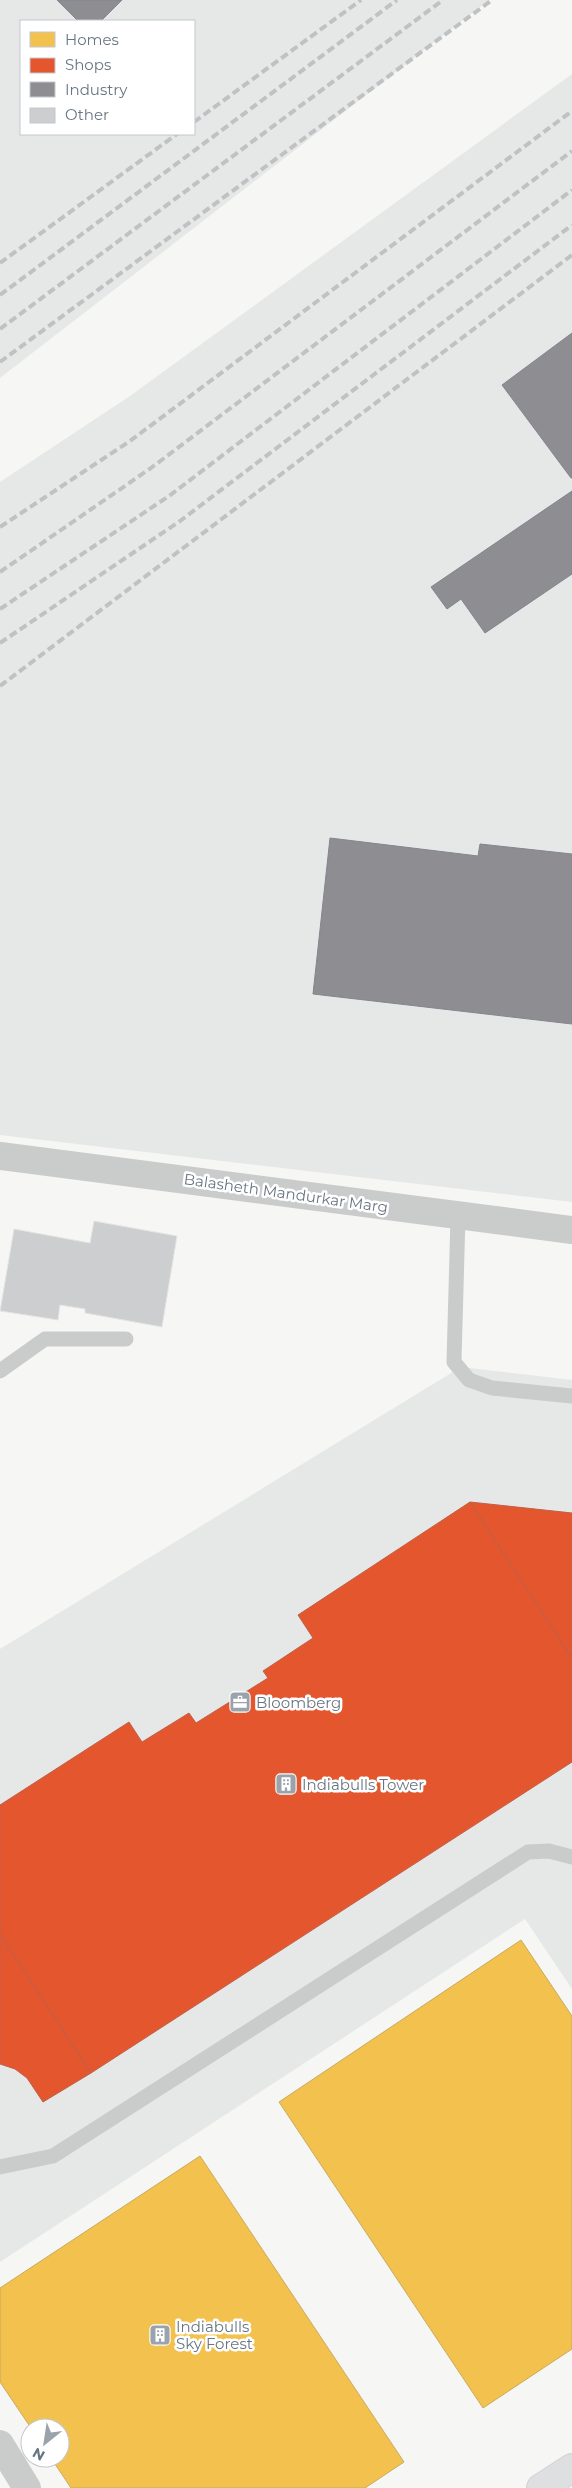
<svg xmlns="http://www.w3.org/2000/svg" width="572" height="2488" viewBox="0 0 572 2488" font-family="Montserrat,sans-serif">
	<rect width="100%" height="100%" fill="#f6f6f5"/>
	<path fill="#e6e7e7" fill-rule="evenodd" d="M0,0H489L0,378ZM21,21H194V134H21Z
		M572,74V1202L0,1135V482L130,396Z
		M461,1367L572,1380V1989L525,1919L0,2262V1649Z"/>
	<path fill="#f2c14e" stroke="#c9aa5e" d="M521,1940L572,2016V2349L483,2408L279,2102Z
		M200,2156L404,2462L365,2488H71L51,2458H60V2428H31L0,2382V2288Z"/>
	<path fill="#e4572e" stroke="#bf6048" d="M470,1502L572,1658V1762L91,2073L0,1934V1805L129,1722L142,1742L189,1713L196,1723L268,1678L263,1671L313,1638L298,1615Z
		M470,1502L572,1513V1658Z
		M0,1934L91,2073L43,2102L27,2078L15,2069L0,2064Z"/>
	<path fill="#8d8d92" stroke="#82868e" d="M57,0H122L101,21H78Z
		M572,333V478H571L502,385Z
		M572,491V574L485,633L461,599L447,609L431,587Z
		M330,838L478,856L480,844L572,854V1024L313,994Z"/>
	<path fill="#cdcecf" stroke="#e5e5e4" d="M94,1221L177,1236L162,1327L85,1313V1309L60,1305L58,1320L0,1311L14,1229L90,1243Z"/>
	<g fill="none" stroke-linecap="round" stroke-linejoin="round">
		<g stroke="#d2d2d3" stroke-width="30">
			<path id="primary" d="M541,2488L572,2468"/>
		</g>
		<path stroke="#cacccc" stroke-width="15" d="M458,1216L454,1362L469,1380L492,1388L572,1396
			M0,1371L45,1339H126
			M0,2167L53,2156L528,1852L549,1851L572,1857"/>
		<path stroke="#cacccc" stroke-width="28" d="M0,1156L572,1230
			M0,2444L27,2488"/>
		<use href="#primary" stroke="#dedfe0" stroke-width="28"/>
		<path stroke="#c0c1c2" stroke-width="4" stroke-dasharray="8 4" stroke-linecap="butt" d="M194,122L361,0
			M0,263L177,134
			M0,295L397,0
			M0,329L443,0
			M0,362L492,0
			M0,527L130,441L572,111
			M0,572L151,468L572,151
			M0,609L169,496L572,190
			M0,643L180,521L572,225
			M0,686L572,255"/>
	</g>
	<defs>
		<g id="office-square" transform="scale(1.125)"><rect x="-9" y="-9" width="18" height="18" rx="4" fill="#9aa3ab" stroke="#fff"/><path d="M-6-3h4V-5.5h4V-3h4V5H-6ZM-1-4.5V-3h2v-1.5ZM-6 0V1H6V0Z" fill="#fff"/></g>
		<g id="building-square" transform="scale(1.125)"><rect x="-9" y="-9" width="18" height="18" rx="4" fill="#9aa3ab" stroke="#fff"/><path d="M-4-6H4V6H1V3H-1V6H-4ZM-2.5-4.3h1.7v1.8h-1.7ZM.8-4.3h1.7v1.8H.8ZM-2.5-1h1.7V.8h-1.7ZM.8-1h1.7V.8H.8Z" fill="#fff"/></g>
	</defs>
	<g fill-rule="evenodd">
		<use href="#office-square" x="240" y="1702"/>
		<use href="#building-square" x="286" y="1784"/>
		<use href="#building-square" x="160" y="2335"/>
	</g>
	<g text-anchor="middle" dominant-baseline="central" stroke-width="5" stroke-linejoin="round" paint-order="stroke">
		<g font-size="15" fill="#687683" stroke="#fff">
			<text transform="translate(286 1193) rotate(8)">Balasheth Mandurkar Marg</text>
		</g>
		<g font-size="15" fill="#687683" stroke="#fff" text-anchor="start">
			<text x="256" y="1702">Bloomberg</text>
			<text x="302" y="1784">Indiabulls Tower</text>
			<text x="176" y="2326">Indiabulls<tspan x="176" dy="17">Sky Forest</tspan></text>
		</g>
	</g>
	<rect x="20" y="20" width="175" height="115" fill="#ffffff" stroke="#c3c8cd"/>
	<rect x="30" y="32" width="25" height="15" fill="#f2c14e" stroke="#c3c8cd"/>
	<text x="65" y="45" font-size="15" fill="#687683">Homes</text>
	<rect x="30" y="58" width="25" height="15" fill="#e4572e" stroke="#c3c8cd"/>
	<text x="65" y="70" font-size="15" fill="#687683">Shops</text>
	<rect x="30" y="82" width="25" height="15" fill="#8d8d92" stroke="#c3c8cd"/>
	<text x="65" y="95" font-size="15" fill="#687683">Industry</text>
	<rect x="30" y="108" width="25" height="15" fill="#cdcecf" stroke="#c3c8cd"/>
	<text x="65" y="120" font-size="15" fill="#687683">Other</text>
	<g transform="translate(45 2443) rotate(210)"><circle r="24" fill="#ffffff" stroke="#c3c8cd"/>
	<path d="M0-4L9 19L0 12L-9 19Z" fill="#9aa3ab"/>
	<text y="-8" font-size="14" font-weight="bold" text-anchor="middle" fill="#687683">N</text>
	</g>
</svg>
